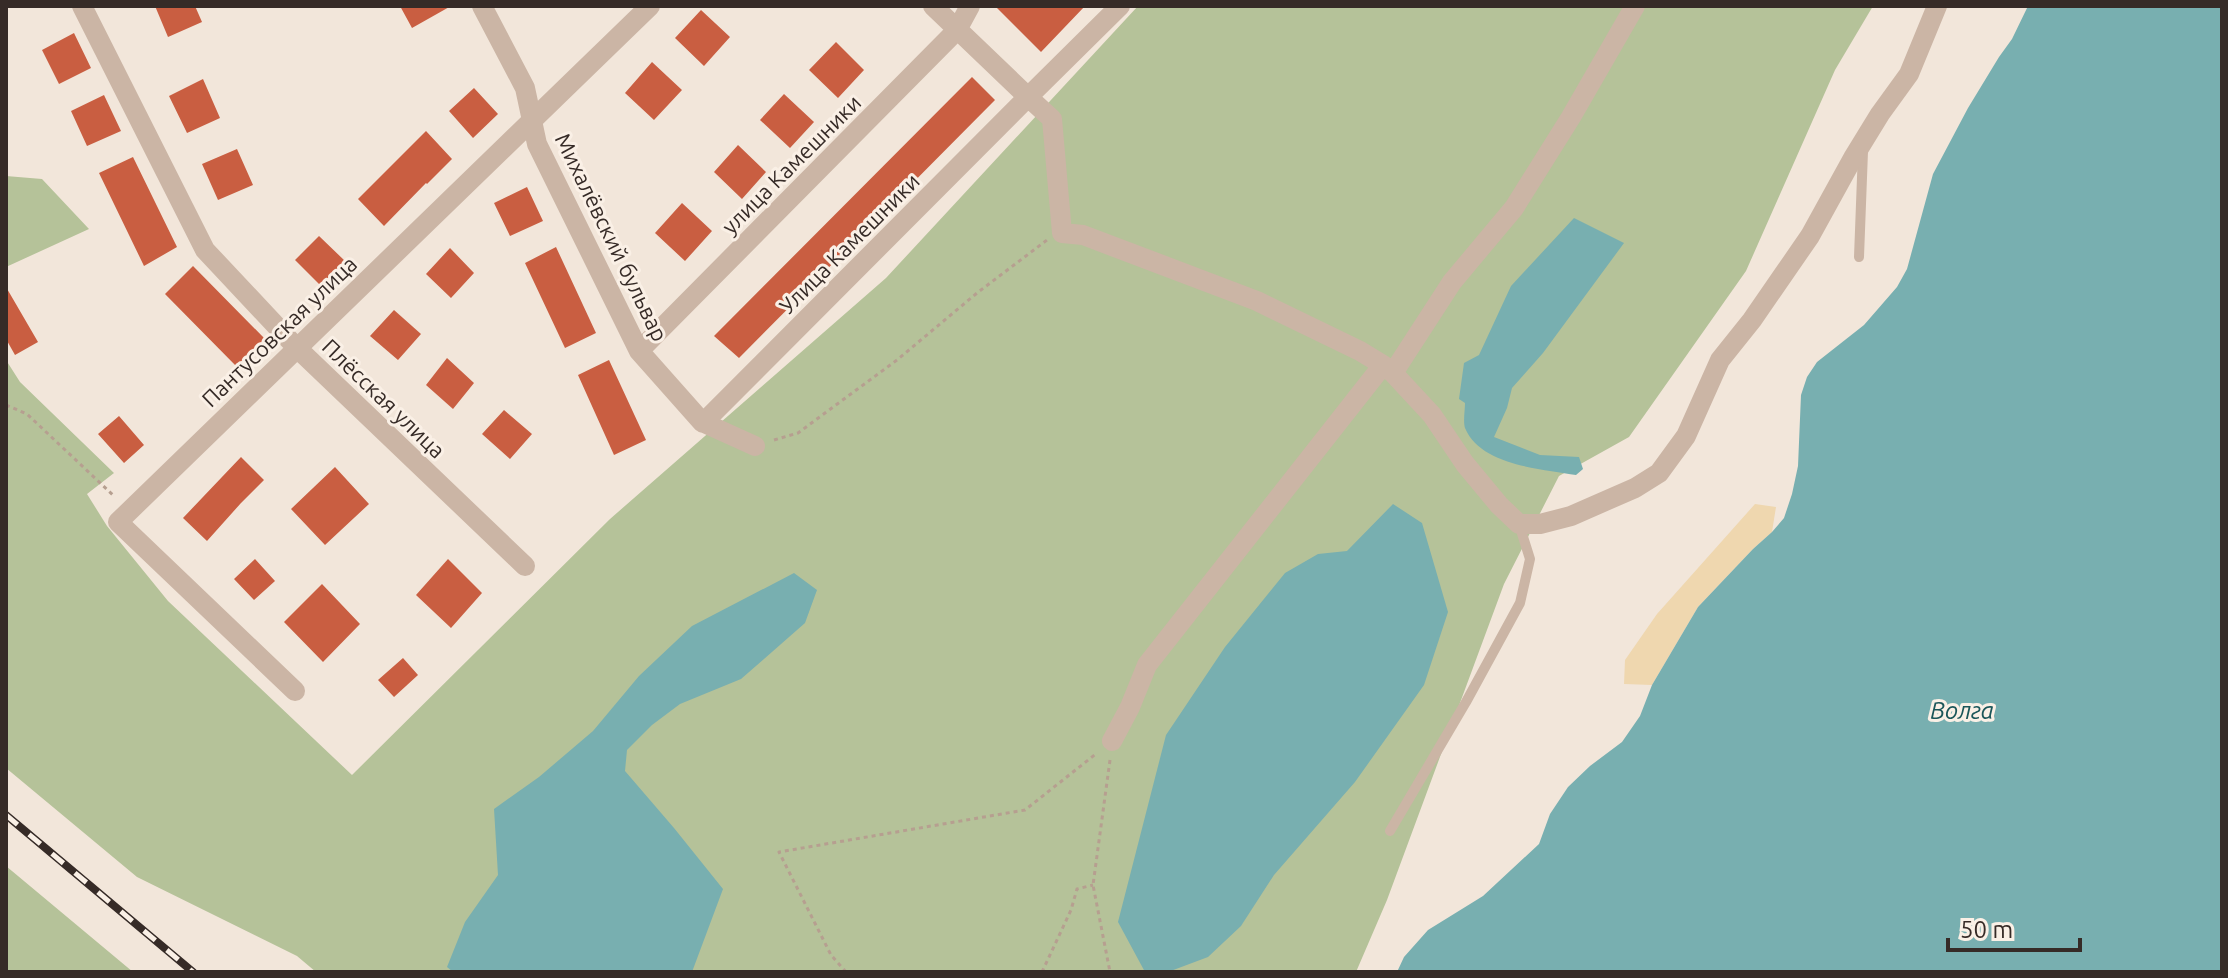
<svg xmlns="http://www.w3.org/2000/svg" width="2228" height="978" viewBox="0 0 2228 978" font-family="Ubuntu,sans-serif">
	<rect width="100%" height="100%" fill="#f2e6da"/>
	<path fill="#b5c299" d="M1138,6H1873L1835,70L1746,271L1629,437L1559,476L1504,584L1387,900L1356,972H316L297,956L137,877L6,768V360L20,382L114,473L87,494L107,526L168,601L352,775L610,519L886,278Z
		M6,176L42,179L89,229L6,267Z
		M6,866L133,972H6Z"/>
	<path fill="#efd7af" d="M1755,504L1776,507L1772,532L1753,549L1698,607L1652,685L1624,684L1625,660L1657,614Z"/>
	<path fill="#78afb0" d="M2028,6H2222V972H1397L1404,957L1428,930L1483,896L1539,844L1550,814L1568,787L1590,766L1622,742L1640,716L1652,685L1698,607L1753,549L1772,532L1784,518L1792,494L1798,466L1801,395L1807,377L1817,362L1864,325L1897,287L1907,269L1933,174L1968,108L1999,57L2012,39Z
		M1574,218L1624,243L1543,353L1512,388L1507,408L1494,437L1540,455L1579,457L1583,469L1576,475C1542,469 1481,466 1465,428C1463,421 1465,410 1465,403L1459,399L1464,363L1479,355L1511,286Z
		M1393,504L1422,523L1448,612L1424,685L1355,782L1274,875L1241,926L1208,957L1168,972H1145L1118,922L1166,735L1225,647L1285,573L1318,554L1347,551Z
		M794,573L817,590L805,623L741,679L680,704L652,725L627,750L625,771L674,828L723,889L692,972H453L447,967L465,922L498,875L494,809L539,777L593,731L639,676L692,626Z"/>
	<path fill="#c95e41" d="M155,6H195L202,22L168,37Z
		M400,6H451L412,28Z
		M995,6H1085L1041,52Z
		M701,10L730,37L704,66L675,38Z
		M74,33L91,68L59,84L42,50Z
		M836,42L864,70L838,98L809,70Z
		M652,62L682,90L654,120L625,93Z
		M972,77L995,100L739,358L714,336Z
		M203,79L220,118L187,133L169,96Z
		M474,88L498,114L473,138L449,111Z
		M784,94L814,122L790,148L760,120Z
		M104,95L121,131L87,146L71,111Z
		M426,131L452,159L427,184L426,183L384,226L358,199Z
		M738,145L766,172L742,199L714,172Z
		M237,149L253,185L218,200L202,164Z
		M133,157L177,247L144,266L99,173Z
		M527,187L543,221L510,236L494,203Z
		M682,203L712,231L685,261L655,233Z
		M319,236L345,261L321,286L295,260Z
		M556,247L596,333L565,348L525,263Z
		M450,248L474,273L451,298L426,274Z
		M193,266L265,339L236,366L165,294Z
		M6,287L38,342L15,355L6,339Z
		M394,310L421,334L398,360L370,336Z
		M447,358L474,383L453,409L426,385Z
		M609,360L646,440L614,455L578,375Z
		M504,410L532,434L510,459L482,434Z
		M119,416L144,445L124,463L98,434Z
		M241,457L264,480L241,503L207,541L183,518Z
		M335,467L369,504L325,545L291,509Z
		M255,559L275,581L254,600L234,579Z
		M448,559L482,593L451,628L416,595Z
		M322,584L360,624L323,662L284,622Z
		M403,658L418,675L394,697L378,680Z"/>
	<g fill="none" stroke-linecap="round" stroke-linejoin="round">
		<path stroke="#b69f90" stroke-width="3" stroke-dasharray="4 4" stroke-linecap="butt" d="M6,405L27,414L115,497
			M774,440L798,433L825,413L897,360L977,293L1047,240
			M1110,760L1093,885L1110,972
			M846,972L831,955L779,852L1025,810L1097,753
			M1042,972L1071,910L1077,889L1093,885"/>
		<path stroke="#cbb5a5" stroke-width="10" d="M1859,257L1863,151
			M1390,831L1466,702L1520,603L1530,559L1519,524"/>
		<path stroke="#cbb5a5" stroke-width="20" d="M82,6L205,250L296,347L525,566
			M482,6L525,88L537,144L639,351L702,422L755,446
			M933,6L1028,97L1120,6
			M639,351L957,30L970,6
			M1393,373L1452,282L1514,208L1571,117L1635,6
			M703,423L1028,97L1052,119L1062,233L1083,235L1257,301L1360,351L1383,365L1393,373L1432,415L1465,464L1499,505L1519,524H1540L1571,516L1635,488L1659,473L1686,436L1720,360L1752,320L1810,236L1853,158L1880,114L1909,74L1937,6
			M295,691L118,522L650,6
			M1112,741L1130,707L1147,665L1383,365"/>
		<g stroke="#362b27" stroke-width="8">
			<path id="rail" d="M6,815L193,972"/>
		</g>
		<use href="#rail" stroke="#faf0e6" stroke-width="5" stroke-dasharray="15" stroke-linecap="butt"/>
	</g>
	<g text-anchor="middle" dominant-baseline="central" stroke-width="6" stroke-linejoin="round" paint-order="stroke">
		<g font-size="22" fill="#362b27" stroke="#faf0e6">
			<text transform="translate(791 164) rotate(-45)">улица Камешники</text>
			<text transform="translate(612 237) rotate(64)">Михалёвский бульвар</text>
			<text transform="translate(849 243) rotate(-45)">Улица Камешники</text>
			<text transform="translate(279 331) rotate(-44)">Пантусовская улица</text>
			<text transform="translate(384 398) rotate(44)">Плёсская улица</text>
		</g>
		<g font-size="24" font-style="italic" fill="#1b5659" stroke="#faf0e6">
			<text x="1962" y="710">Волга</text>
		</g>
	</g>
	<rect width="2228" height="978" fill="none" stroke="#362b27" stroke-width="16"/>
	<path d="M1948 938v12h132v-12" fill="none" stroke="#362b27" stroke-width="4"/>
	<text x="1960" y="938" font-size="24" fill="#362b27" stroke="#faf0e6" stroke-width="6" paint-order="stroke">50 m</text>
</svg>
